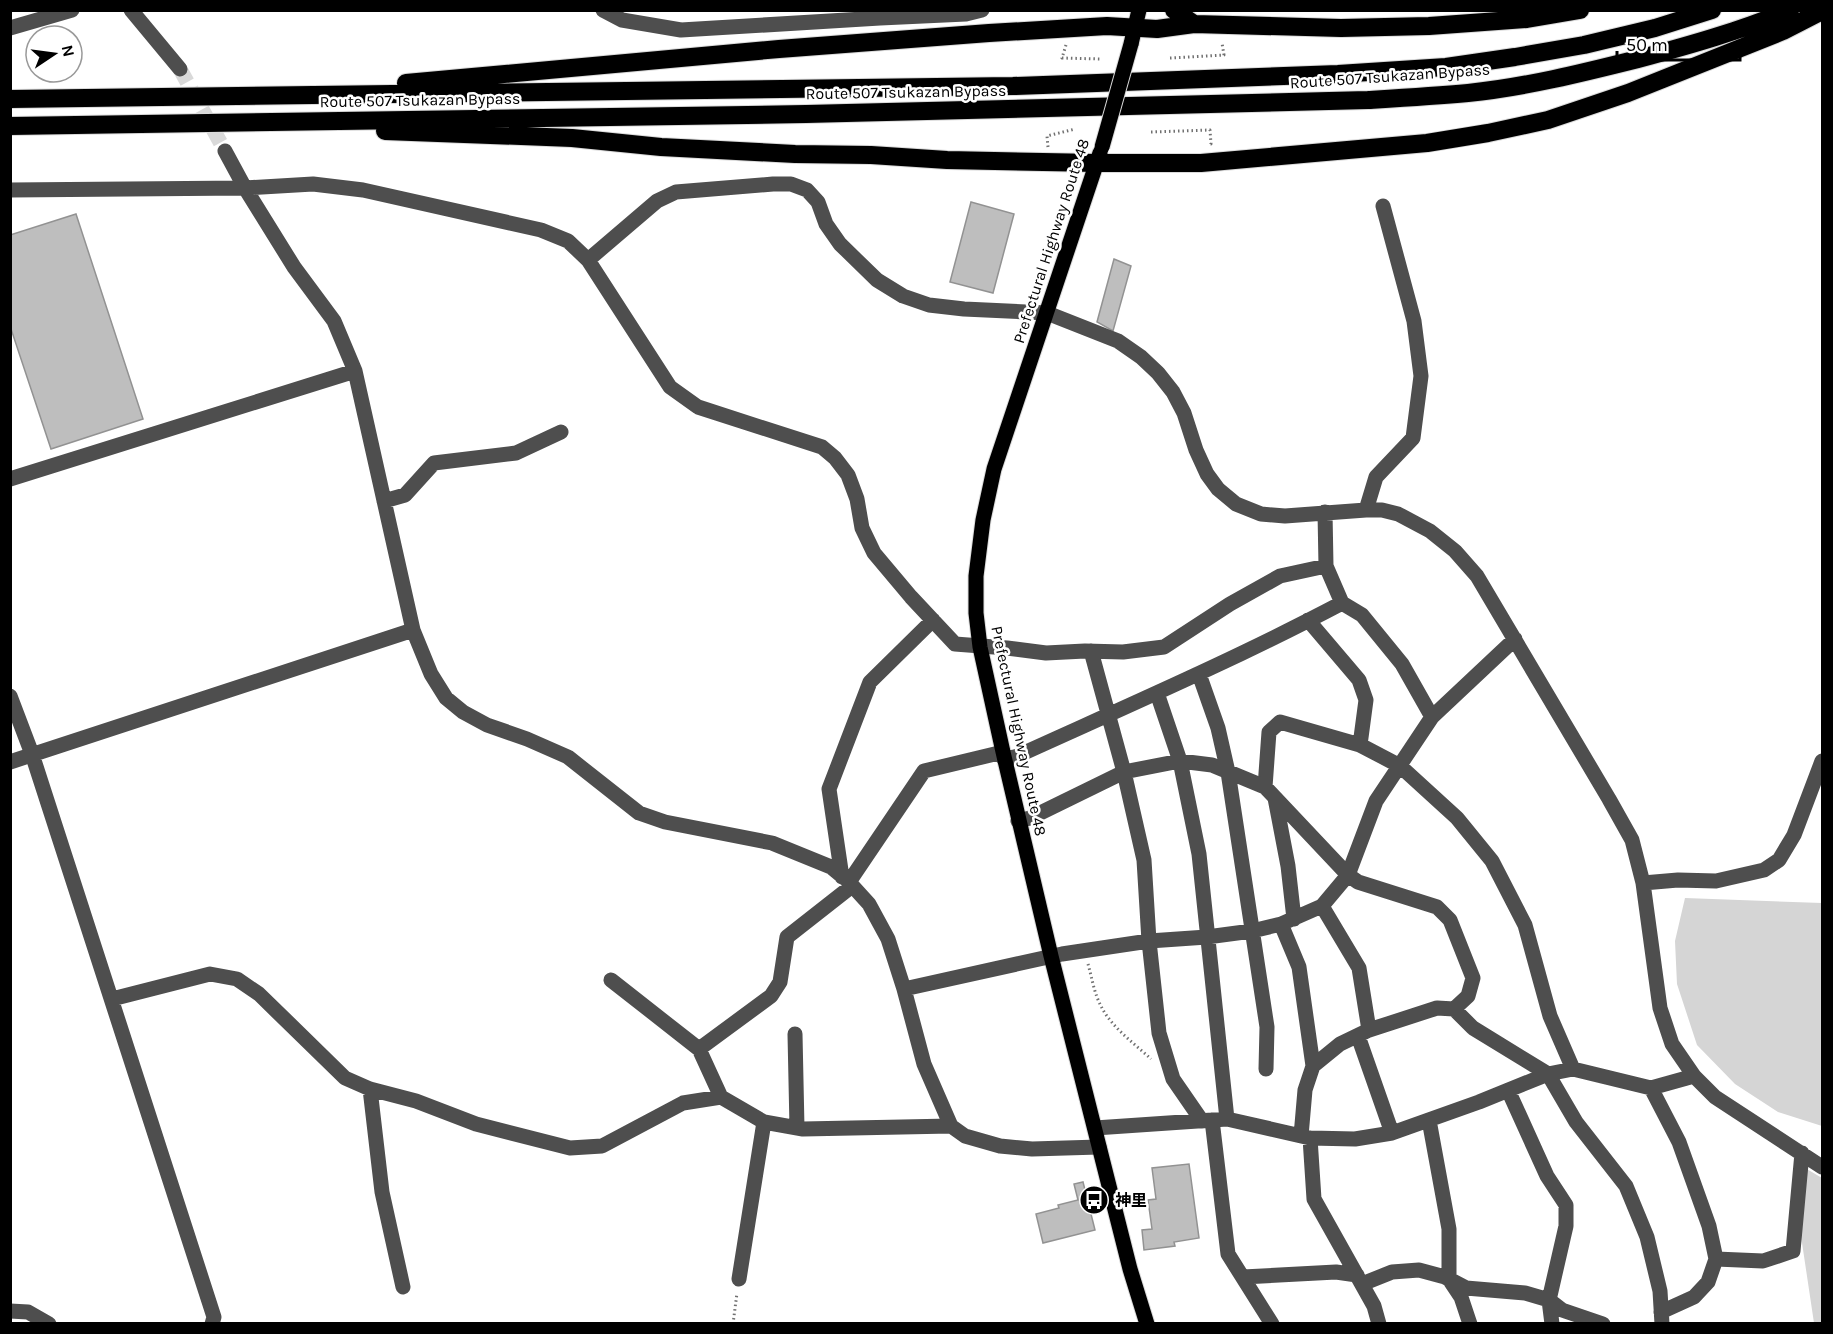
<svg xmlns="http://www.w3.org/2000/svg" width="1833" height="1334" viewBox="0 0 1833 1334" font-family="Karla,'Noto Sans JP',sans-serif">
	<rect width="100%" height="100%" fill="#fff"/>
	<path fill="#d5d5d5" d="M1685,898L1822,903V1126L1778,1112L1735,1084L1697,1045L1677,984L1675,941Z
		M1805,1168L1822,1178V1323H1814L1798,1216Z"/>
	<path fill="#bebebe" stroke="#929292" stroke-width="1.5" d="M971,202L1014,214L993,293L950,282Z
		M76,214L143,419L51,449L10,326V235Z
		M1114,259L1131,266L1113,331L1097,322Z
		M1189,1164L1199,1238L1174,1242L1175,1246L1144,1250L1142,1230L1152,1229L1148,1200L1156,1199L1152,1168Z
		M1083,1182L1095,1230L1043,1243L1036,1214L1059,1208L1058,1205L1078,1200L1074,1184Z"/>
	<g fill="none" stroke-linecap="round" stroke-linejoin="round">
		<path stroke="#d9d9d9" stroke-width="15" stroke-dasharray="15 8" stroke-linecap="butt" d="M180,69L225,151"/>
		<g stroke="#dbdbdb" stroke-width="17">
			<path id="major" d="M1131,44L1139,10
				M1100,153L994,469L983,520L976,576V613L980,647L1003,752L1051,956L1130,1269L1147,1324"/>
		</g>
		<g stroke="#dbdbdb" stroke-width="20">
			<path id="highway" d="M1174,10L1194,24
				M406,83L779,49L989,33L1107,26L1157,29L1194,24L1341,28L1429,26L1527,19L1580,10
				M10,99L1013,86L1338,74L1446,67L1515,57L1584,45L1655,28L1712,10
				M10,126L806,114L1368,100C1401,98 1435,96 1468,93C1526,87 1582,73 1638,59C1690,45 1740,31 1790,10
				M385,131L572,138L661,147L795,154L871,155L947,160L1097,163H1201L1427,143L1488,133L1548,120L1628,93L1783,31L1822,11"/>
		</g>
		<path stroke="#707070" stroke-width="3" stroke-dasharray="1.5 3" stroke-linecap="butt" d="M1066,45L1062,58L1100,59
			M1170,58L1224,55L1222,43
			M1151,132L1210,130L1211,144H1209
			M1048,147L1047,136L1075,129
			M1088,964C1092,978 1094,993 1101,1006C1111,1027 1134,1043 1151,1059
			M733,1324L737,1293"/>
		<path stroke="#4e4e4e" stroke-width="15" d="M131,10L180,69
			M603,10L622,20L681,30L880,18L966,14L982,10
			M10,28L72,10
			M225,151L245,188L294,267L334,321L355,371L413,630L431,674L446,698L463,712L487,725L527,739L568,757L639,813L665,822L772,843L831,867L849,882L869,904L888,939L904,989L924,1064L951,1126L965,1136L1000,1146L1032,1149L1099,1147
			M10,190L245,188L313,184L363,190L541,230L568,241L588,260L670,387L698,407L822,447L835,458L848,475L857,499L862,528L874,553L911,597L955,644L1007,648L1046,653L1085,651L1123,652L1164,647L1230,604L1280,576L1326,566
			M588,260L657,201L676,192L773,184H791L807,190L818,202L826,224L840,244L877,280L903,296L929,305L964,309L1047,313L1118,341L1141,357L1158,373L1173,392L1184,413L1196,450L1207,474L1218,489L1236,504L1261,514L1285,516L1366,510H1382L1398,514L1430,531L1455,551L1477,576L1609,799L1632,840L1643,883L1660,1008L1672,1044L1694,1076L1715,1097L1822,1167
			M10,479L355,371
			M384,501L405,495L434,463L516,453L561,432
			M1366,510L1376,477L1413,438L1421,376L1414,321L1383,206
			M1325,512L1326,566L1342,603
			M1308,620L1359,680L1366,700L1360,745
			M1091,651L1124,772L1144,860L1149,941L1159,1033L1173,1079L1202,1121
			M1199,674L1218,728L1228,772L1267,1027L1266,1069
			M1157,693L1180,761L1199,854L1227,1119
			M10,696L32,754L214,1317L212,1324
			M1004,759L1015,757C1125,707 1236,659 1342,603L1362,615L1402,664L1432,717
			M10,762L413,630
			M1265,787L1269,732L1280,722L1360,745L1400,766L1457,818L1492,861L1525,925L1550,1016L1573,1069
			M1275,798L1288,866L1294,919
			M1018,821L1030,818L1124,772L1180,761L1212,765L1265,787L1348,875L1358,882L1437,907L1450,920L1473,978L1468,996L1454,1009
			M842,877L829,789L870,682L933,620
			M849,882L924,771L1003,752
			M1643,883L1678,880L1716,881L1764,870L1779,860L1794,835L1822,761
			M1322,906L1359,968L1369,1030
			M1281,924L1299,967L1313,1066L1305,1090L1301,1136
			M611,980L699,1049L721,1097
			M904,989L1062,954L1149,941L1207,937L1252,931L1281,924L1322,906L1348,875L1376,801L1432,717L1515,639
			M112,999L210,974L237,979L259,994L345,1078L370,1089L416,1101L476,1124L570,1148L602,1146L683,1103L721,1097L764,1122L803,1129L951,1126
			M795,1034L797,1128
			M1358,1036L1392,1133
			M699,1049L771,996L780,982L787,937L852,886
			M1313,1066L1340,1044L1369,1030L1437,1008L1454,1009L1473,1028L1548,1074L1576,1122L1626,1186L1647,1237L1660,1291L1662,1324
			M1651,1088L1679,1142L1709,1226L1716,1259L1708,1282L1694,1297L1661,1312
			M370,1089L382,1192L403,1287
			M1508,1090L1547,1176L1566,1205V1226L1549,1300L1552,1324
			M1212,1120L1228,1254L1272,1324
			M1429,1120L1449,1229V1279L1461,1297L1470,1324
			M1095,1128L1227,1119L1310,1138L1355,1139L1392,1133L1479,1102L1548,1074L1573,1069L1651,1088L1694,1076
			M1310,1138L1314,1199L1374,1306L1379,1324
			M1716,1259L1763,1261L1793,1251L1802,1153
			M1243,1277L1336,1272L1357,1275
			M739,1279L764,1122
			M1362,1284L1392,1272L1419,1270L1445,1277L1466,1288L1525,1293L1549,1300L1562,1310L1603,1324
			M10,1311L28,1312L49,1324"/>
		<use href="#major" stroke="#000" stroke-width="15"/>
		<use href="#highway" stroke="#000" stroke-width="18"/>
		<g stroke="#dbdbdb" stroke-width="17" stroke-linecap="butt">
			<path id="major-bridge" d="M1102,147L1131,44"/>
		</g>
		<use href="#major-bridge" stroke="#000" stroke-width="15"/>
	</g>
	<defs>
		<g id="bus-disc" transform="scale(1.5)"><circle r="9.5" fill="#000" stroke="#fff"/><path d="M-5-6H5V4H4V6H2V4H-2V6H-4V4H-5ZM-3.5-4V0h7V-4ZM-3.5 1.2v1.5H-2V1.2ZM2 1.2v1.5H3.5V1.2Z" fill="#fff"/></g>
	</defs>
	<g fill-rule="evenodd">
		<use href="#bus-disc" x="1094" y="1200"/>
	</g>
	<g text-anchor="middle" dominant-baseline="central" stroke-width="5" stroke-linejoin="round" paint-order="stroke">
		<g font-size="16" fill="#000" stroke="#fff">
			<text transform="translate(1390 76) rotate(-4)">Route 507 Tsukazan Bypass</text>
			<text transform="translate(906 92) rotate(-1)">Route 507 Tsukazan Bypass</text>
			<text transform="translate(420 100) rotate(-1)">Route 507 Tsukazan Bypass</text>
			<text transform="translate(1051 241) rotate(-72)">Prefectural Highway Route 48</text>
			<text transform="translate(1019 731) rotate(78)">Prefectural Highway Route 48</text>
		</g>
		<g font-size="16" font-weight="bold" fill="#000" stroke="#fff" text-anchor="start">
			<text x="1115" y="1200">神里</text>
		</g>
	</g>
	<rect width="1833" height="1334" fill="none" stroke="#000000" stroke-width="24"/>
	<g transform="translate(54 54) rotate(77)"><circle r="28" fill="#ffffff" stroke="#999999" stroke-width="1.5"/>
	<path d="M0-4.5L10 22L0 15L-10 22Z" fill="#000000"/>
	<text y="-9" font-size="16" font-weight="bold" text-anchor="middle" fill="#000000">N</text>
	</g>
	<path d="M1617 51v9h123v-9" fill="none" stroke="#000000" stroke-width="3"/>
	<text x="1626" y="51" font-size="18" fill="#000000" stroke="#ffffff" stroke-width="4.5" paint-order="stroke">50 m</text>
</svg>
